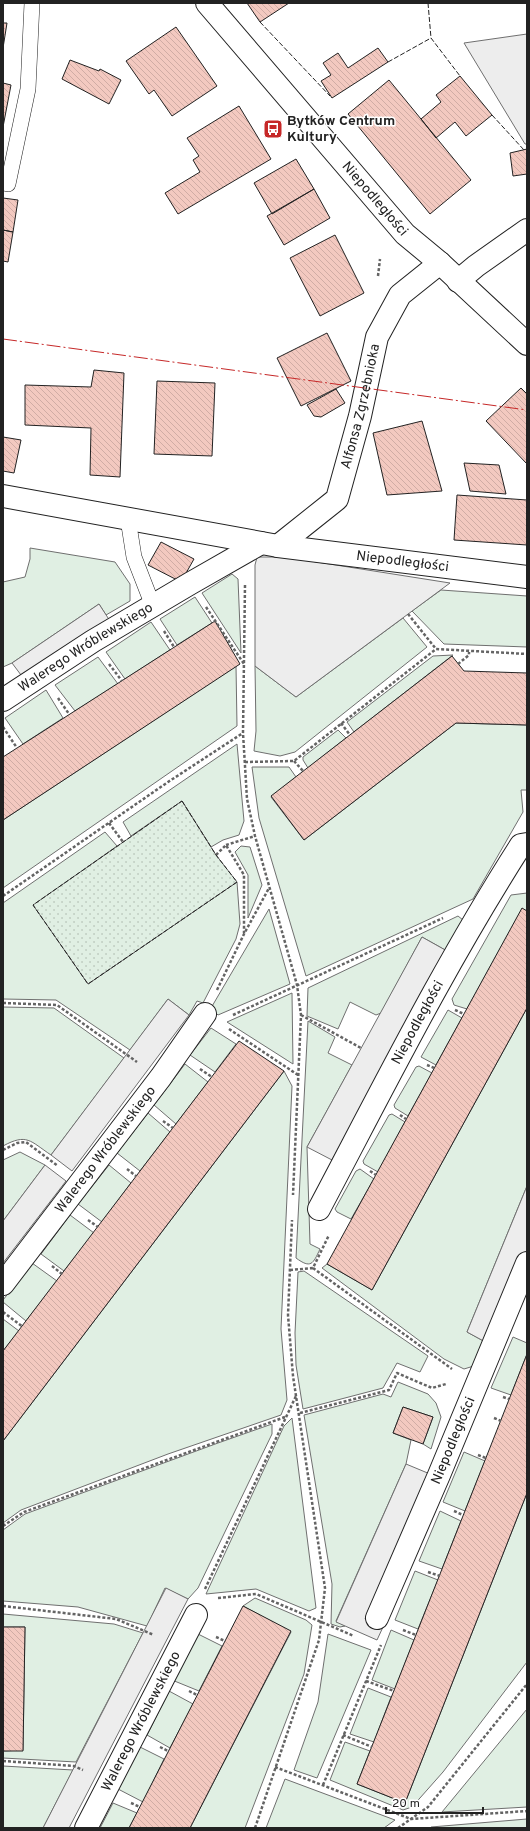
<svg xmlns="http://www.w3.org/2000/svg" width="530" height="1831" viewBox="0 0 530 1831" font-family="Overpass,sans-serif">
	<defs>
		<pattern id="park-dots" width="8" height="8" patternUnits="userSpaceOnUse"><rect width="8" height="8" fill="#e0efe3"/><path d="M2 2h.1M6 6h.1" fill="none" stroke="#c0cdc2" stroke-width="1.8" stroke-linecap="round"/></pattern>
		<pattern id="building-back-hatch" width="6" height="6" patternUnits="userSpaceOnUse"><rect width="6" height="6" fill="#f3c9c0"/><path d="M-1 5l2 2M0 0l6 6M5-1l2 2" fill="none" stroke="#d0aca5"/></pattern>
	</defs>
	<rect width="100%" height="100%" fill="#fff"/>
	<path fill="#e0efe3" stroke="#6f6f6f" d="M30,548L115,562L130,584V601L106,615L99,604L12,663L3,667V582L25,577L30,559Z
		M232,574L238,579L241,653L202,593Z
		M441,590L527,596V647L444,644L412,611Z
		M195,597L212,623L177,645L160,619Z
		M403,618L427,647L295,752L280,756L254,751L256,731L255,666L296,697Z
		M151,622L170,650L125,679L106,652Z
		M453,655L354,732L347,722L433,656Z
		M98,657L118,684L75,711L55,685Z
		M236,666L237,726L3,888V820Z
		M46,690L63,718L23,744L5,718Z
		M456,723L527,725V790H521L523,812L473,899L306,976L259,818L252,767H289L296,777L271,797L304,840Z
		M338,730L346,738L308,768L303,760V757Z
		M237,744L244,821L239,835L223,840L211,847L182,801L131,836L123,822Z
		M105,832L117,846L34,905L88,984L237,882L240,924L236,939L203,1003L197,1001L189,1015L168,999L130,1050L56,1000L3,999V903Z
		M241,846L250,847L262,885L248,918V875L235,852Z
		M527,893V911L522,909L467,1009L454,1005L452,999L511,895Z
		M269,909L290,984L218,1015L211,1008Z
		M458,916L463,920L447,951L422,937L381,1013L376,1015L350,1002L338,1029L307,1016L308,988Z
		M292,993L293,1064L227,1022Z
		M3,1007L54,1008L124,1058L51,1155C30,1141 27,1133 3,1146Z
		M527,1008V1186L467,1332L489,1344L477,1365L464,1369L444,1359L322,1268L327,1264L372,1290Z
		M448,1010L462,1018L436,1065L421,1057Z
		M308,1021L335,1037L328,1053L352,1065L307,1147L310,1244L320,1249C313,1264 311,1269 296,1258Z
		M211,1028L236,1044L215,1072L190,1055Z
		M185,1064L208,1082L176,1124L154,1105Z
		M419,1066L432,1073L408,1116L395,1108L394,1105L416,1067Z
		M284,1071L292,1086L281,1329L287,1400L281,1415L168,1454L21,1510L3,1523V1441Z
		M148,1113L170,1132L140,1171L117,1153Z
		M392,1114L405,1122L378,1172L364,1164L363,1161L389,1115Z
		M20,1152L45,1165L3,1221V1160Z
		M109,1165L131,1183L102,1222L78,1204Z
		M360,1169L374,1179L351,1219L337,1212L335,1209L356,1171Z
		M70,1215L94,1233L64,1271L41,1254Z
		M32,1263L57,1281L26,1321L3,1302V1300Z
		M304,1271L428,1356L420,1372L397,1363L383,1388L303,1409L296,1365L295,1333L298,1272Z
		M3,1319L19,1331L3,1351Z
		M513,1337L527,1343V1354L511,1395L491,1388Z
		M398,1382L428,1394L436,1403L441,1417L431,1449L423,1444L433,1417L403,1407L393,1433L411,1440L406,1464L336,1621L345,1626L340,1627L331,1624L332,1584L304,1415L383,1394L391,1397Z
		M292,1418L316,1608L309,1611L256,1589L206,1594L284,1426Z
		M272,1424V1434L198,1588L188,1599L165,1588L147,1626L78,1607L3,1601V1530L25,1514L218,1443Z
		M464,1452L485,1461L465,1511L443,1502Z
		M527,1493V1662L443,1772L412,1807L403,1810L330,1780L345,1742L370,1751L357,1784L405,1803Z
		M440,1511L461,1521L442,1569L419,1561Z
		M415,1571L438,1580L418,1629L395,1620Z
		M255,1598L306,1620L312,1625L304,1674L245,1828H190L291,1632L243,1606Z
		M3,1614L114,1624L143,1633L76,1762L3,1758V1751L23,1750L25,1627H3Z
		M391,1630L414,1640L395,1689L372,1680Z
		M196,1633L222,1646L199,1691L172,1680Z
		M328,1634L371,1650L317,1778L294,1770L318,1702Z
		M368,1688L391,1697L374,1742L350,1734Z
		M169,1691L193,1704L170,1748L147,1735Z
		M527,1709V1807L442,1812Z
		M140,1747L164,1759L143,1802L118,1789Z
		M3,1766L73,1770L43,1828H3Z
		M285,1779L395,1820L384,1828H266Z
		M113,1803L137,1813L129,1828H100Z
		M527,1819V1828H430L431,1827Z"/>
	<path fill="url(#park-dots)" stroke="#6f6f6f" d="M182,801L216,855L237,882L88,984L33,905Z"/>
	<path fill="#ededed" stroke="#6f6f6f" d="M527,34V144H525L464,43Z
		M257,557H285L450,583L296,697L255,666V565Z
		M99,604L110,621L24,679L12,663Z
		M422,937L447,951L332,1160L307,1147Z
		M168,999L189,1015L72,1171L51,1155Z
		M45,1165L66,1181L3,1263V1221Z
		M527,1186V1250L489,1344L467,1332Z
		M406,1464L430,1474L365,1619L383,1627L377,1640L336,1622Z
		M166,1588L188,1599L69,1828H43Z"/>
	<path fill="url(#building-back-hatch)" stroke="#222" d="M247,3H289L260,22Z
		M3,23H7L3,48Z
		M176,27L217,86L172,116L154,90L149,94L126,61Z
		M378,48L388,62L332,98L321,81L331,75L323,63L338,53L348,68Z
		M70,60L99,71L100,69L121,80L109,104L62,79Z
		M460,76L492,115L466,136L455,122L436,138L421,119L441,102L436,95Z
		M389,80L471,180L430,214L348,114Z
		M3,83L11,85L3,127Z
		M239,106L271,159L178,214L165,193L200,172L193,160L199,156L187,138Z
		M527,149V174L513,176L510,153Z
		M296,159L314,189L272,214L254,183Z
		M314,189L330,218L284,245L267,216Z
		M3,198L18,200L13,232L3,230Z
		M3,230L13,232L8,262L3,261Z
		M335,235L364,293L320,316L290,258Z
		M327,333L351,381L301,406L277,358Z
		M94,370L124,373L120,477L90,475L91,428L25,425V385L91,387Z
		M157,381L215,383L212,456L154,454Z
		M521,388L527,394V464L486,421Z
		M336,389L345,403L321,417L314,416L307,405Z
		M422,421L442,491L387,495L373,433Z
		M3,437L21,440L14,473L3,471Z
		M464,463L499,465L506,494L470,491Z
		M457,495L527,500V545L454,540Z
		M161,542L194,559L181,582L148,565Z
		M215,621L240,664L3,820V757Z
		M452,656L464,671L527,673V725L456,723L304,840L271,796Z
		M522,908L527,911V1008L372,1290L327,1264Z
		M239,1041L284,1071L3,1441V1351Z
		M527,1354V1493L405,1803L357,1784Z
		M403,1407L433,1417L423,1444L393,1433Z
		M243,1606L291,1631L190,1828H129Z
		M3,1627H25L23,1751H3Z"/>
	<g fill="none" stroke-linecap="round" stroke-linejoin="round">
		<g stroke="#222" stroke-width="16">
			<path id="lane" d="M3,183L8,184L28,89L32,3
				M128,519L134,557L153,606"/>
		</g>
		<g stroke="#222" stroke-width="24">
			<g id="street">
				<path d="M458,281L476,266L527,230"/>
				<path id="s1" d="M3,496L278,546L527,577"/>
				<path id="s2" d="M278,546L337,499L360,416L377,337L400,295L440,263"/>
				<path id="s3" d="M3,700L93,641L191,583L261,543"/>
				<path id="s4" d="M319,1209C384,1086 446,962 521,845L527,844"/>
				<path id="s5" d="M3,1284L161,1077L205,1014"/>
				<path id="s6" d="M377,1618L439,1475L527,1263"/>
				<path id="s7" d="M86,1828L196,1615"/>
			</g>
		</g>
		<g stroke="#222" stroke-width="24">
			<g id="secondary">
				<path id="s8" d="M207,3L405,234L440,263L527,344"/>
			</g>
		</g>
		<path stroke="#646464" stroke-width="2.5" stroke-dasharray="3 2" stroke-linecap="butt" d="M378,276L380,259
			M245,585L243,733L247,799L255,836L297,985L301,1015L293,1195
			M206,607L244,664
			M408,614L436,649
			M164,631L174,647
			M109,664L122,681
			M458,664L469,655V652
			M58,698L69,714
			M341,723L350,735
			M3,727L17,748
			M294,761L303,771
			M245,762L294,761L436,649L527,654
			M526,796H527
			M109,823L123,842
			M226,845L255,836
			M216,855L226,845L244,875V933
			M3,896L168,782L243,733
			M217,990L244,934L269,888
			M3,1003L57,1005L137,1062
			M455,1010L464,1014
			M233,1015L443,918
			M301,1015L361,1048
			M229,1029L298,1075
			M427,1065L434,1068
			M200,1069L212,1077
			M400,1115L406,1119
			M163,1121L173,1128
			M3,1150L17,1143L26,1142L58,1166
			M127,1169L136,1176
			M370,1171L376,1175
			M88,1220L98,1227
			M52,1266L62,1274
			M313,1268L452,1369
			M290,1270L313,1268L329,1235
			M3,1312L23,1327
			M503,1397L509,1399
			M300,1413L389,1390L397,1373L432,1388L446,1384
			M494,1418L501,1421
			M478,1455L486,1458
			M454,1511L463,1515
			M3,1526L24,1512L285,1417
			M428,1572L440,1576
			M205,1589L296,1396
			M218,1598L256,1594L354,1636
			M3,1606L116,1619L154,1635
			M403,1630L416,1635
			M216,1637L225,1641
			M366,1681L394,1691
			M189,1691L197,1695
			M343,1735L372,1747
			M160,1747L168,1751
			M3,1761L74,1766L83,1770
			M275,1767L411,1819L527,1811
			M323,1785L381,1645
			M131,1803L140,1807
			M255,1828L319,1640L325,1588L293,1376L288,1315L292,1220
			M398,1828L428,1807L527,1684"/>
		<use href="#lane" stroke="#fff" stroke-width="15"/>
		<use href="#street" stroke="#fff" stroke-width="22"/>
		<use href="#secondary" stroke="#fff" stroke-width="22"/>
		<path stroke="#222" stroke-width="1" stroke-dasharray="5 2" stroke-linecap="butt" d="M428,3L431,38
			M260,22L330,96
			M388,62L431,38L460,76
			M492,115L524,150
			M182,801L216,855L237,882L88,984L33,905Z"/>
		<path stroke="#c62828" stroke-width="1" stroke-dasharray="14 3 2 3" stroke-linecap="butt" d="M3,339L527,410"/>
	</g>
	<defs>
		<g id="bus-square" transform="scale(1)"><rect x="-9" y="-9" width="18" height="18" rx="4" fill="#c62828" stroke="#fff"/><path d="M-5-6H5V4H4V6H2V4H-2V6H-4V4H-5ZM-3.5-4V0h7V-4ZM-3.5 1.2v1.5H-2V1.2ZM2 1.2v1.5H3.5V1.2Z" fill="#fff"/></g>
	</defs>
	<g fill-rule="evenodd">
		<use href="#bus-square" x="273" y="129"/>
	</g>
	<g text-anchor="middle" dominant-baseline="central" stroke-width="3" stroke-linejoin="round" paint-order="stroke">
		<g font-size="14" font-weight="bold" fill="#222" stroke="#fff" text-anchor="start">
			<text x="287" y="121">Bytków Centrum<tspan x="287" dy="16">Kultury</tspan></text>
		</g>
		<g font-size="14" fill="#222" stroke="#fff">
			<text stroke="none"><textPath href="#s8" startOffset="258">Niepodległości</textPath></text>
			<text stroke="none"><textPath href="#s2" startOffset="171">Alfonsa Zgrzebnioka</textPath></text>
			<text stroke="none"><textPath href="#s1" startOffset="405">Niepodległości</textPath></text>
			<text stroke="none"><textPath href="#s3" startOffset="98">Walerego Wróblewskiego</textPath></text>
			<text stroke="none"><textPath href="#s4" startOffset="211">Niepodległości</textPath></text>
			<text stroke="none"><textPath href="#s5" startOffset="169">Walerego Wróblewskiego</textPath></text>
			<text stroke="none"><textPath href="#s6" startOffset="193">Niepodległości</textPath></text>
			<text stroke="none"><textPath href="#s7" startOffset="120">Walerego Wróblewskiego</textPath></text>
		</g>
	</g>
	<rect width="530" height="1831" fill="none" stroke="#222222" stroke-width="8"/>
	<path d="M386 1807v6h97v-6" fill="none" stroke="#222222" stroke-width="2"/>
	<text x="392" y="1807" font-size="12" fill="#222222" stroke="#ffffff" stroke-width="3" paint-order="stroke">20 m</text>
</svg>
